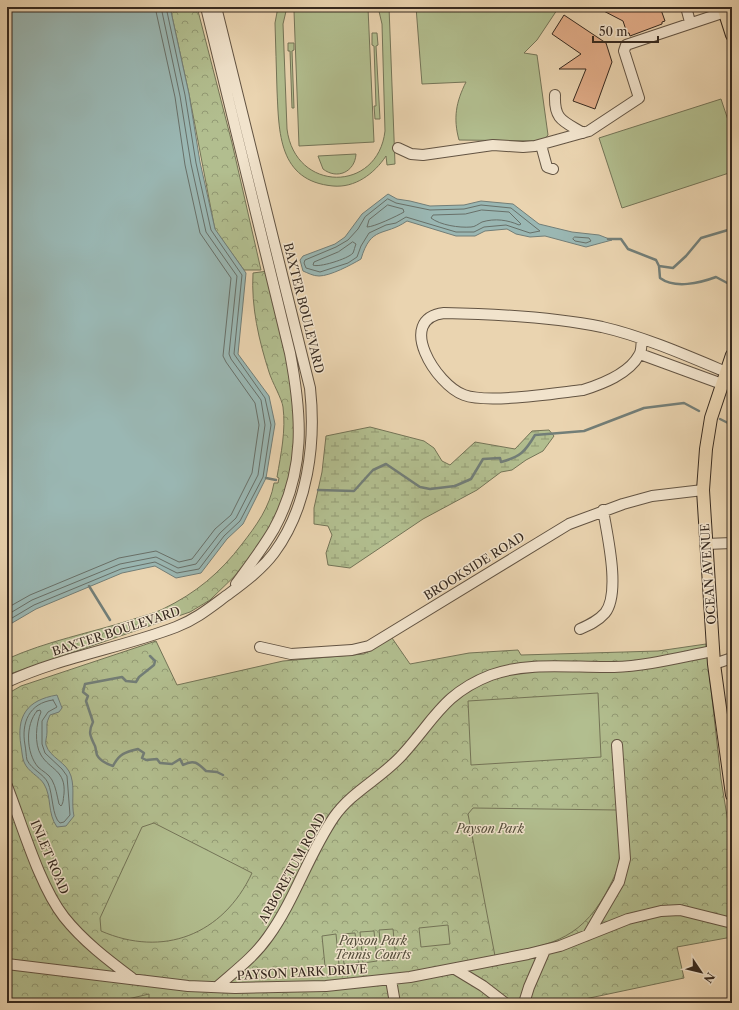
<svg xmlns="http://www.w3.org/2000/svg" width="739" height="1010" viewBox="0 0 739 1010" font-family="'Libre Caslon Text',serif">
	<defs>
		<pattern id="forest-crowns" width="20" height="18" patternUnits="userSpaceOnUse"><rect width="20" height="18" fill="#b2be8f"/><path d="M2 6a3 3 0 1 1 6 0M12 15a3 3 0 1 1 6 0" fill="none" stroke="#929a74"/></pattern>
		<pattern id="wetland-marsh" width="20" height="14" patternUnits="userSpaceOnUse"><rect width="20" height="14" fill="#b2be8f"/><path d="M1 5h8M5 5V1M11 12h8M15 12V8" fill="none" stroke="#929a74"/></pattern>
	</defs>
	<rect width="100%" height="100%" fill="#ead4b0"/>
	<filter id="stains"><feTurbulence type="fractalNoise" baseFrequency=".005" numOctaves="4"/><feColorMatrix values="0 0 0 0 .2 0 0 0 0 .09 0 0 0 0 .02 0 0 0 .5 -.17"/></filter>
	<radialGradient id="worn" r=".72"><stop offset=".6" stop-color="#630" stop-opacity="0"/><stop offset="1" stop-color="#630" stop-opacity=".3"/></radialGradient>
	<path fill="url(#forest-crowns)" stroke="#747457" d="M170,7H197L232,143L261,270H244L215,230L189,94Z
		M268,271L294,384L297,452L273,528L245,566L210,600L190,612L7,675V659C47,641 90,633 131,620C142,616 153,614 163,609C196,593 220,573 242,544C256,526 270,507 274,483H278L279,478L277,477C281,454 286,430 283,407C282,399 272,382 269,372C259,341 251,307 253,273Z
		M392,638L410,664L469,653L518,650L521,655L658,651L706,644L721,779L732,847V937L677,947L684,978L566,1003H7V694L21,686L156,641L177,685L283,661L364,654Z"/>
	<path fill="url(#wetland-marsh)" stroke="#747457" d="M370,427L424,441L434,448L442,461L450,465L475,442L515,449L532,431L549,430L554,436L543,451L526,460L512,470L501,472L477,490L423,519L350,568L328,565L326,553L332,535L328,526L314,524V508L322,472L326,436Z"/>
	<path fill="#b2be8f" stroke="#747457" d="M278,7H287L283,24L287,129C295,193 378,193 385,131L382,24L378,7H389L395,164L387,165L386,156C374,174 355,188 333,186C278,181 279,132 277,90C276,68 276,45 275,23Z
		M416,7H559L537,40L524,53L537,55L548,135L543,141L459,140C453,118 456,102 466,82L422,84Z
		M368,8L374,142L299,146L294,11Z
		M372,33H377L378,45L376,46L380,119H375L374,106H376L374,46L372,45Z
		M288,43H294V50L292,51L294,108H292L290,51H288Z
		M721,99L732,132V172L622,208L599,138Z
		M356,154C355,172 337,180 323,169L318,156Z
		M598,693L601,757L471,765L468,701Z
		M473,808L617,810C617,827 621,846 619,862C617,873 611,883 606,893C578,943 546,945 495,956L468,814Z
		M154,823L252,873C223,935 163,958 101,931L100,918L142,827Z
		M448,925L450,944L421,947L419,928Z
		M393,929L396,960L382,961L379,930Z
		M374,931L377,961L363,963L360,932Z
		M355,933L359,963L344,964L341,934Z
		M336,934L339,965L325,966L322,936Z
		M149,994V1003H111Z"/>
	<path fill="#9ab7b3" stroke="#727e78" d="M7,7H170L189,94L200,162L215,229L246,273L238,354L269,396L275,424L266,478L243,524L227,539L201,573L176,578L155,566L122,573L36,609L7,626Z
		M388,194L397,199L410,201L430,206L464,205L481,201L513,204L539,224L572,232L599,235L612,240L586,247L545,236L530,237L516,234L507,229L485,231L475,236H456L407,221C384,237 371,225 361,259C351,265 330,276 319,276C313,276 308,273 303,271L300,260L303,256L335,244L345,237L362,214Z
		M57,695L62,708L59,712L50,715C46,724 47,723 47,732C47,737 45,741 46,745C50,758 67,762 71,776C75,789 71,803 74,816L66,826L57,827C47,813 52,797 44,784C39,776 28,772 24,762C22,757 22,751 21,746C16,716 27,700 57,695Z"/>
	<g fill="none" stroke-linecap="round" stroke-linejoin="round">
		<path stroke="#687069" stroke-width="1" d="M388,199L396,203L430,210L464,209L481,205L511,208L540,231L530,233L506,225L484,227L474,232H456L406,217L396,223L386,225L369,233L361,246L357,257L348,263L320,272L306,268L304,263L305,260L336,247L348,240L358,229L365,217Z
			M388,205L403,209L404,212C397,216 374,227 367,227L369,220Z
			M482,210L509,212L521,224L519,225C508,220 495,218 482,222C478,224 475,227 471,227C459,228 440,225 431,218L433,215L465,214Z
			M575,237L589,238L591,241L586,243L575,241L573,239Z
			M353,242L356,244C355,246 354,251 353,253C348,259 318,268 313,265L314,262L338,252Z
			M7,608L30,595L119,558L156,551L179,562L192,559L215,529L231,515L252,473L259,425L255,403L226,362L223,356L231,278L200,233L185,165L175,97L155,7
			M7,615L32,600L120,564L156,557L178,568L196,564L220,533L236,518L258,475L265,425L261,400L231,359L229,354L237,276L206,232L191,164L180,96L161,7
			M7,621L34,605L121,569L155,562L177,573L199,569L224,536L240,521L263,477L271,425L265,398L234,354L242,275L211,230L196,163L185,95L166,7
			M53,700L57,707L48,712L42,721V744L45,753L62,769L67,776L70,815L64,822L60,823C52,817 53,794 48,783C44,774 32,770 27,760C26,756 26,750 25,745C21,723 29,703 53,700Z
			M37,711L40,710L41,712C36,723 34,744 41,755C50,770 66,770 64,794C63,798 64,802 61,806L59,804C57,796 56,787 52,780C49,774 42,771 38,767C26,753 25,725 37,711Z"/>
		<path stroke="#727e78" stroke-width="2.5" d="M608,239H621L628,249L656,260L659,266L660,278C675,289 700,283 716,277L731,285
			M659,266L673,268L686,256L701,238L728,230L732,225
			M720,419L732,425
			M266,478L276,480
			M318,490L354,491L373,470L386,464L420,487L430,489L455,486L471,479L483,459L500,458L501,462C520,457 525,452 535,435L584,431L644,408L684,403L699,411
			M89,586L110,620
			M150,656L155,661L154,665L139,677L136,682L126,681L122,677L85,684L83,692L88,696L86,701L93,722C88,732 90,736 95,746C96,749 96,752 97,755C100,761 107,764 113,766C119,754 125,752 138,749L144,753L142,758L146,760L157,759L160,763L172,764L180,759L183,765C194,759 198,763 206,771L217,772L223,775"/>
	</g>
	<path fill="#e2ad89" stroke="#36291f" d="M596,7H660L665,21L662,22V24L630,36L629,33H627L623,21Z
		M564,15L606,43L612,62L595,109L573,101L586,69H559L581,54L552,34Z"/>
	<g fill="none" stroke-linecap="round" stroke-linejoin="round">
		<g stroke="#635443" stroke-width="12">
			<path id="minor" d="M206,7L290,353C302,416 306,470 274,529C263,548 249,566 236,584
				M686,7L690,22
				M555,95C554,120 563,121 583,133
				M541,145L547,167L553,169
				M398,148L411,154L423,155L493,145L523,147L535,146L589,131L639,98L624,51L626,45L725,12
				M642,340C641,344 642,351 639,355C629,374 602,384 583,390C556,393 488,404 464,395C436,385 395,319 444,313C495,314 552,317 602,327C642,336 688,356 726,372
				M640,354L722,384
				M706,544L732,543
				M580,629C589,625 598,621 605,613C621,593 607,534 603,510
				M260,647L291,654L352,650L369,646L569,524L623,504L652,496L703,490
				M714,664L732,658
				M7,682C61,657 121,648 176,627C197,619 212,606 230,593C246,581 262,569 274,553C308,507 316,443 310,388L216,7
				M7,786C22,824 39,885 64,917C83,941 108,960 132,978
				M588,935L619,882L625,859L617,745
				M7,964L188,986L235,988L326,986L410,977L528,954L560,946L628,919L661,911L680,910L732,923
				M455,969L483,986L505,1003
				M391,980L395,1003
				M217,987C235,971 254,957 268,937C295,900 308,855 334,817C352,791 382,778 403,754C434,720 444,693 491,675C530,661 573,668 614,667C647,666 681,657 713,651
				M524,1003L529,987L545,950"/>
		</g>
		<g stroke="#36291f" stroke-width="14">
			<path id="major" d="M723,7L732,35
				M732,355L711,418L706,449L703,490L714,664L732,795"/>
		</g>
		<use href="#minor" stroke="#f1e3cc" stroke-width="10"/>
		<use href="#major" stroke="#ead4b0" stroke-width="12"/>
	</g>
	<g text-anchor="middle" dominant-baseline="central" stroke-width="3" stroke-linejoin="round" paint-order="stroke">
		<g font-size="12" fill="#36291f" stroke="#f1e3cc">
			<text transform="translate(304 308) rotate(76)">BAXTER BOULEVARD</text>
			<text transform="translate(474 566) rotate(-32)">BROOKSIDE ROAD</text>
			<text transform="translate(708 574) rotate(-94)">OCEAN AVENUE</text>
			<text transform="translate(116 631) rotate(-18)">BAXTER BOULEVARD</text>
			<text transform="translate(50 857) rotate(67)">INLET ROAD</text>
			<text transform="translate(292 868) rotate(-61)">ARBORETUM ROAD</text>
			<text transform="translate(302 972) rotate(-3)">PAYSON PARK DRIVE</text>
		</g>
		<g font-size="12" font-style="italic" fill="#554e3b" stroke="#f1e3cc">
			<text x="490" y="828">Payson Park</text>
			<text x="373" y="940">Payson Park<tspan x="373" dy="14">Tennis Courts</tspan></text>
		</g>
	</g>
	<rect width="739" height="1010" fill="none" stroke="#ead4b0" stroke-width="24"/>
	<rect x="8" y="8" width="723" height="994" fill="none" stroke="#36291f" stroke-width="2"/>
	<rect x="12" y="12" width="715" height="986" fill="none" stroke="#36291f"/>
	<g transform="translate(701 972) rotate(125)" stroke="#f1e3cc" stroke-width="3" paint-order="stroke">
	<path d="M0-3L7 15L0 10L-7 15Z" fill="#36291f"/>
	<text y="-6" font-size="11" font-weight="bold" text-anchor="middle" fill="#36291f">N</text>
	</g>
	<path d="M593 36v6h65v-6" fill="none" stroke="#36291f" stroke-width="2"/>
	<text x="599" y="36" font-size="12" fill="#36291f" stroke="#f1e3cc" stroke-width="3" paint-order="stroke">50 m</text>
	<rect width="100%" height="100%" filter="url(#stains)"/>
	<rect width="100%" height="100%" fill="url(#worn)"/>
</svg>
